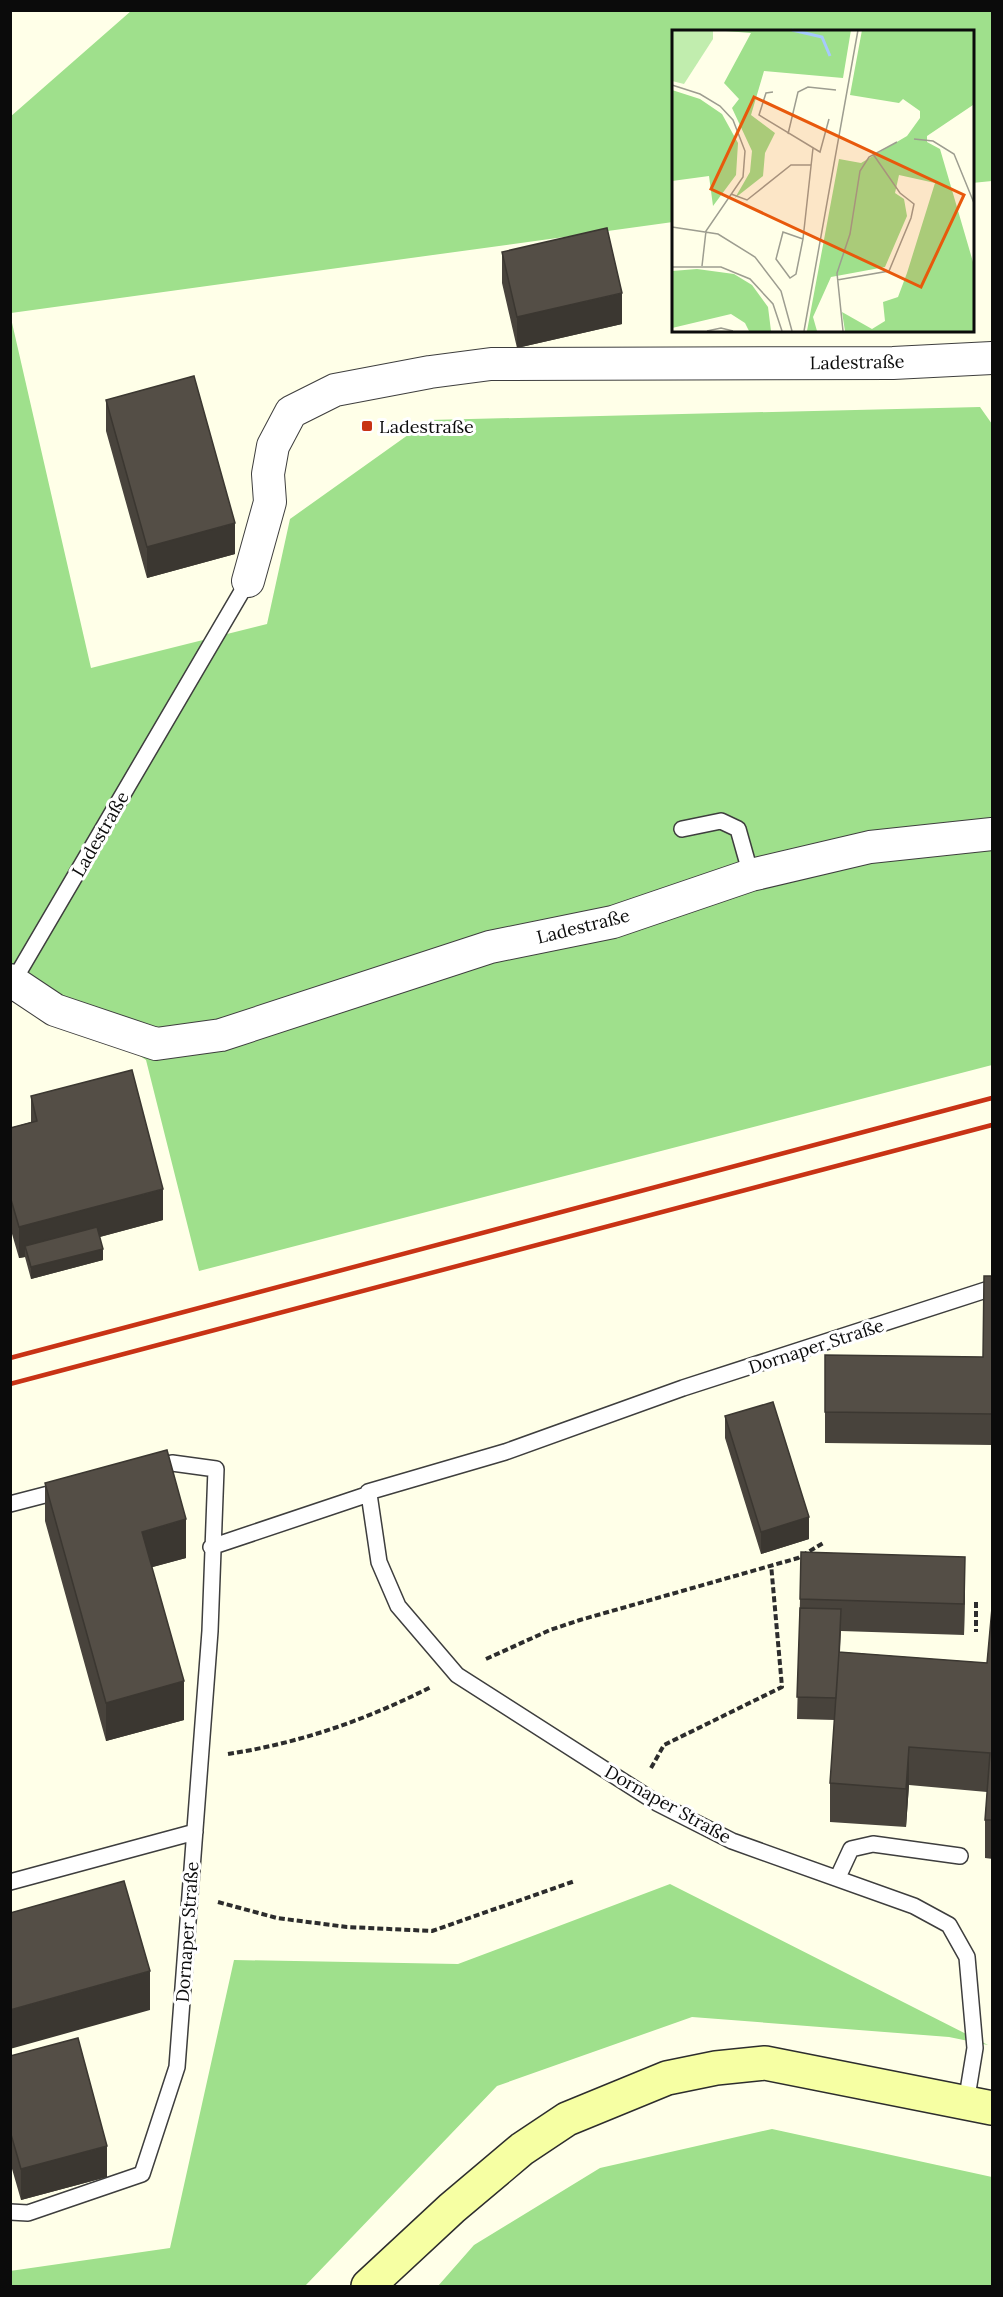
<svg xmlns="http://www.w3.org/2000/svg" width="1003" height="2297" viewBox="0 0 1003 2297" font-family="Lora,serif">
	<rect width="100%" height="100%" fill="#ffffe8"/>
	<path fill="#9fe08c" d="M131,11H992V181L972,183V32H673V222L11,313L10,117Z
		M10,314L91,668L267,624L290,519L429,420L980,407L992,424V1065L199,1271L146,1060L11,966Z
		M670,1884L988,2045L949,2037L692,2017L497,2086L305,2286H11L10,2271L170,2248L234,1960L458,1964Z
		M772,2129L992,2177V2286H438L474,2245L600,2168Z"/>
	<g fill="none" stroke-linecap="round" stroke-linejoin="round">
		<g stroke="#3e3e3e" stroke-width="18">
			<path id="lane" d="M682,829L721,821L738,829L751,875
				M13,982L248,581
				M369,1494L379,1562L398,1606L457,1675L657,1803L732,1841L914,1906L949,1925L967,1957L975,2048L966,2103
				M10,1504L64,1490
				M211,1547L369,1494L368,1492L505,1452L683,1388L992,1288
				M838,1877L851,1849L873,1844L960,1856
				M10,1882L195,1832
				M10,2212L28,2213L142,2174L177,2067L210,1631L216,1469L172,1463L151,1468"/>
		</g>
		<g stroke="#3e3e3e" stroke-width="34">
			<path id="street" d="M248,581L270,502L268,474L273,446L291,412L335,390L430,372L491,364L893,363L992,358
				M10,980L55,1010L156,1044L221,1035L490,947L613,922L751,875L870,847L992,834"/>
		</g>
		<g stroke="#2d2d2d" stroke-width="36">
			<path id="secondary" d="M368,2286L452,2208L522,2149L567,2119L667,2078L716,2068L765,2063L992,2108"/>
		</g>
		<path stroke="#2d2d2d" stroke-width="4" stroke-dasharray="6 3" stroke-linecap="butt" d="M976,1602V1632
			M486,1659L550,1630L580,1620L798,1558L825,1542
			M228,1754C300,1743 366,1720 431,1687
			M651,1768L664,1745L782,1687L771,1564
			M218,1902L277,1918L347,1927L432,1931L575,1881"/>
		<use href="#lane" stroke="#fff" stroke-width="15"/>
		<use href="#street" stroke="#fff" stroke-width="32"/>
		<use href="#secondary" stroke="#f6ffa3" stroke-width="33"/>
		<path stroke="#c83315" stroke-width="4.5" d="M10,1358L992,1098
			M10,1384L992,1125"/>
	</g>
	<path fill="#48433c" d="M502,252L622,324L517,348L502,283Z
		M707,330H739L707,333Z
		M106,400L235,554L147,578L106,431Z
		M31,1096L163,1220L100,1237L103,1260L31,1279L25,1257L19,1258L10,1227V1128L31,1122Z
		M993,1276V1445L825,1443V1355L983,1357Z
		M725,1416L809,1539L761,1554L725,1438Z
		M45,1483L186,1558L152,1567L184,1720L106,1741L45,1521Z
		M965,1588L964,1635L841,1631L840,1652L987,1663L993,1597V1859L985,1858V1820L987,1792L909,1785L906,1827L830,1822V1783L835,1720L797,1719L800,1599Z
		M10,2056L107,2177L21,2200L10,2162Z"/>
	<path fill="#3b3731" d="M622,293V324L517,348V317Z
		M235,523V554L147,578V547Z
		M163,1189V1220L28,1256L25,1246V1257L19,1258V1227Z
		M103,1249V1260L31,1279V1267Z
		M809,1517V1539L761,1554V1532Z
		M186,1519V1558L142,1570V1532Z
		M965,1557V1588L964,1635V1604Z
		M184,1681V1720L106,1741V1703Z
		M909,1747V1785L906,1827V1789Z
		M150,1971V2010L10,2049V2010Z
		M107,2146V2177L21,2200V2169Z"/>
	<path fill="#544e46" stroke="#3b3731" stroke-width="1.5" d="M607,228L622,293L517,317L502,252Z
		M194,376L235,523L147,547L106,400Z
		M132,1070L163,1189L19,1227L10,1196V1128L37,1121L31,1096Z
		M97,1227L103,1249L31,1267L25,1246Z
		M984,1276H993V1414L825,1412V1355L983,1357Z
		M773,1402L809,1517L761,1532L725,1416Z
		M167,1450L186,1519L142,1532L184,1681L106,1703L45,1483Z
		M801,1552L965,1557L964,1604L800,1599Z
		M993,1597V1820H985L990,1753L909,1747L906,1789L830,1783L839,1652L987,1663Z
		M800,1608L841,1609L839,1652L836,1698L797,1697Z
		M124,1881L150,1971L10,2010V1913Z
		M78,2038L107,2146L21,2169L10,2131V2056Z"/>
	<rect fill="#c83315" stroke="#fff" stroke-width="2" x="361" y="420" width="12" height="12" rx="3"/>
	<g text-anchor="middle" dominant-baseline="central" stroke-width="6" stroke-linejoin="round" paint-order="stroke">
		<g font-size="18" fill="#0b0b0b" stroke="#fff">
			<text transform="translate(857 362) rotate(-1)">Ladestraße</text>
			<text transform="translate(100 834) rotate(-60)">Ladestraße</text>
			<text transform="translate(583 926) rotate(-14)">Ladestraße</text>
			<text transform="translate(816 1346) rotate(-18)">Dornaper Straße</text>
			<text transform="translate(668 1804) rotate(29)">Dornaper Straße</text>
			<text transform="translate(187 1932) rotate(-86)">Dornaper Straße</text>
		</g>
		<g font-size="18" fill="#0b0b0b" stroke="#fff" text-anchor="start">
			<text x="379" y="426">Ladestraße</text>
		</g>
	</g>
	<g transform="translate(672 30)">
		<rect width="302" height="302" fill="#ffffe8"/>
		<path d="M0,0H41V9L12,54L0,51Z" fill="#c1edae"/>
		<path d="M41,0H179L171,48L92,41L79,85L103,103L93,123L91,146L63,168L78,142L80,121L60,78L67,69L52,53L79,3ZM190,0H301V75L255,106V112L268,119L301,232V301H173L170,282L200,299L213,291L211,272L226,267L235,243L263,153L227,145L223,163L232,169L235,186L213,237L159,247L141,287L145,301H135L167,129L189,133L235,106L248,88V81L231,69L227,73L178,65ZM0,60L28,69L50,84L66,113L64,145L41,176L37,146L0,151ZM25,239L62,244L80,255L96,277L99,301H77L73,293L59,284L0,298V241Z" fill="#9fe08c"/>
		<path fill="none" stroke="#a6cafd" stroke-width="3" d="M120,0L150,7L158,26"/>
		<path fill="none" stroke="#9d9d90" stroke-width="1.5" d="M0,55L28,64L48,76L61,90L73,121L71,147L34,201L30,236M101,62L94,63L87,85L148,122L157,89M116,104L126,62L136,57L164,60M242,109L261,111L282,124L302,173M59,164L75,170L119,135H139M0,197L46,204L83,227L109,261L120,301M131,209L111,202L104,229L118,248L124,244L131,209L141,118M0,237H49L78,249L101,274L110,301M165,250L217,241L239,188L242,174L228,163L201,124M35,301L49,298L61,301M132,301L186,0M171,301L165,243L178,204L188,141L197,127L225,112"/>
		<path fill="#e8590c" fill-opacity="0.15" stroke="#e8590c" stroke-width="3" d="M82,67L292,165L249,257L39,159Z"/>
		<rect width="302" height="302" fill="none" stroke="#0b0b0b" stroke-width="3"/>
	</g>
	<rect width="1003" height="2297" fill="none" stroke="#0b0b0b" stroke-width="24"/>
</svg>
